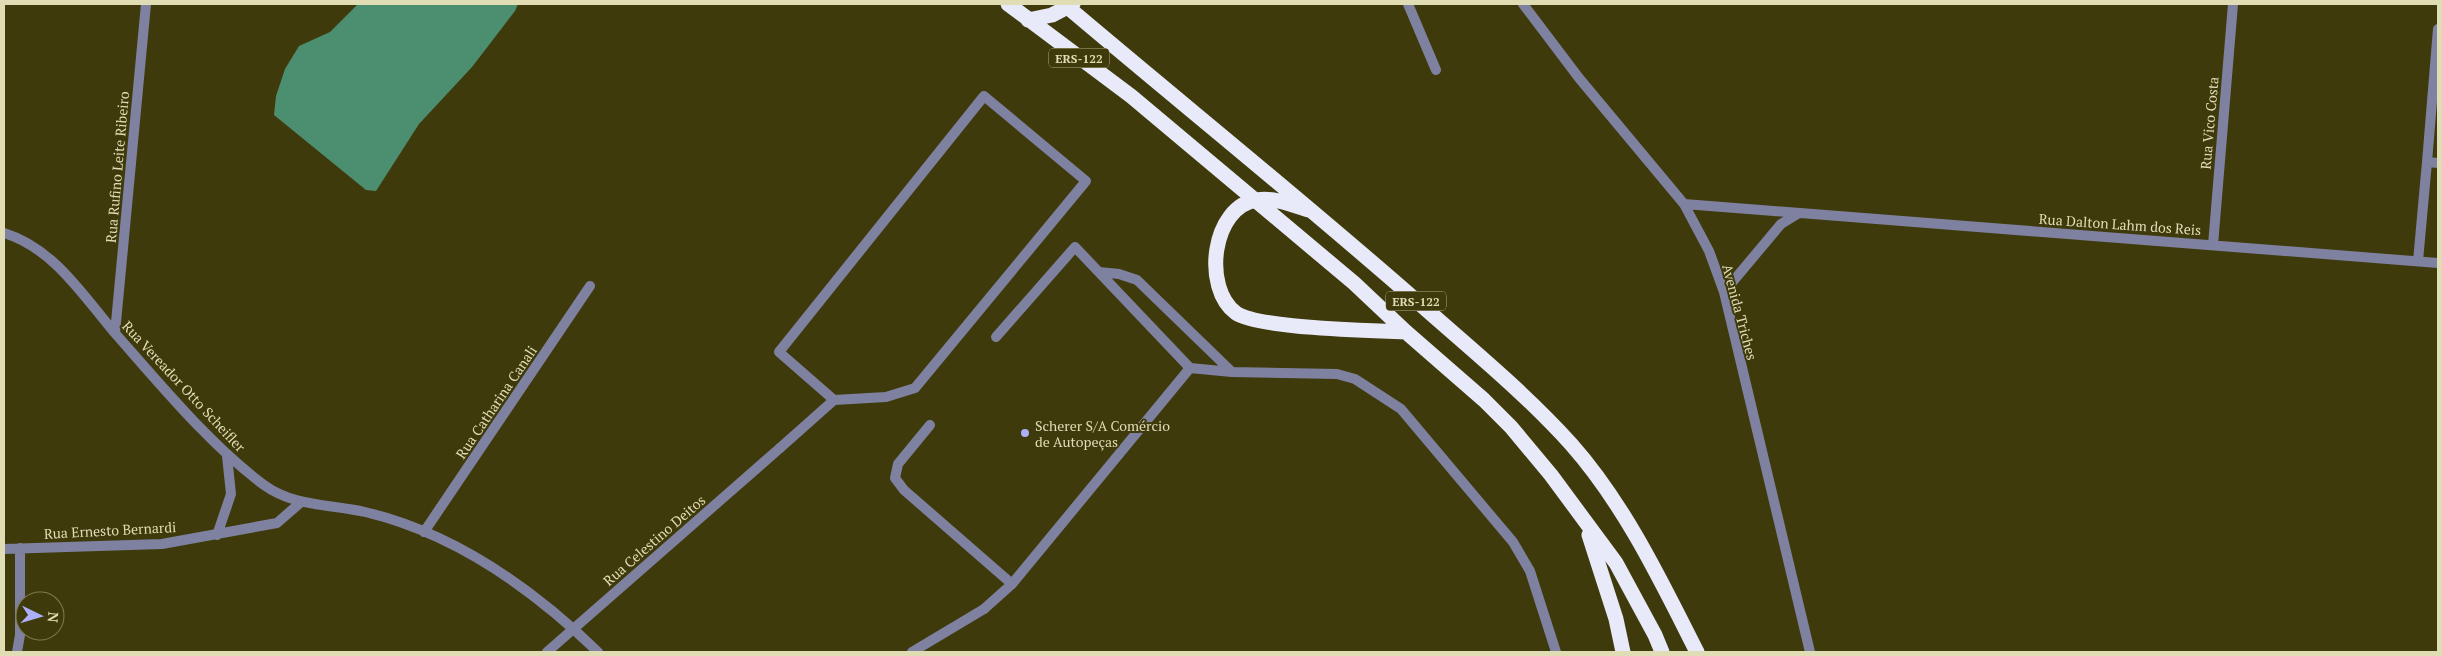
<svg xmlns="http://www.w3.org/2000/svg" width="2442" height="656" viewBox="0 0 2442 656" font-family="'PT Serif',serif">
	<rect width="100%" height="100%" fill="#3f3a0c"/>
	<path fill="#4c8f70" d="M358,4H518L515,11L472,67L419,124L376,191L366,190L274,115L276,96L285,69L299,46L330,32Z"/>
	<g fill="none" stroke-linecap="round" stroke-linejoin="round">
		<path stroke="#7f81a0" stroke-width="10" d="M1408,4L1436,70
			M2438,29L2427,162L2438,163
			M2418,261L2427,162
			M1099,272L1119,274L1137,280L1232,372
			M996,337L1075,247L1190,368L1232,372L1337,374L1355,379L1401,409L1513,542L1530,571L1556,652
			M930,425L898,464L895,478L904,490L1012,584
			M780,448L834,400L886,397L915,388L1086,181L984,96L779,352L834,400
			M984,609L1012,584L1190,368"/>
		<path stroke="#7f81a0" stroke-width="10" d="M1523,4L1579,78L1684,204L1709,251L1724,292L1810,652
			M1684,204L2438,263
			M4,233C53,248 82,294 114,332C159,383 210,445 264,485C294,507 330,504 365,512C454,533 533,589 598,652
			M2213,245L2233,4
			M1724,292L1781,224L1799,213
			M115,333L146,4
			M424,532L590,286
			M217,535L231,494L227,456
			M4,549L162,544L277,523L300,503
			M17,652L20,635V548
			M547,652L780,448
			M912,652L984,609"/>
		<path stroke="#e8eaf9" stroke-width="15" d="M1008,4L1131,96L1354,283L1406,332L1484,400L1511,427L1551,475L1616,563L1655,635L1662,652
			M1064,4C1182,104 1303,201 1419,303C1471,349 1525,393 1571,444C1625,505 1661,581 1697,652
			M1028,20L1052,15L1073,4
			M1309,210C1292,205 1274,197 1257,200C1212,206 1202,288 1236,313C1257,328 1375,331 1406,332
			M1589,535L1616,619L1623,652"/>
	</g>
	<circle fill="#adaffb" stroke="#3f3a0c" stroke-width="2" cx="1025" cy="433" r="5"/>
	<g text-anchor="middle" dominant-baseline="central" stroke-width="4" stroke-linejoin="round" paint-order="stroke">
		<g fill="#3f3a0c" stroke="#b0ab82" stroke-width="1">
			<rect x="1049" y="48.5" width="60" height="19" rx="4"/>
			<rect x="1386" y="291.5" width="60" height="19" rx="4"/>
		</g>
		<g font-size="12" font-weight="bold" fill="#e0dcb4">
			<text x="1079" y="58">ERS-122</text>
			<text x="1416" y="301">ERS-122</text>
		</g>
		<g font-size="14" fill="#e0dcb4" stroke="#3f3a0c">
			<text transform="translate(2209 123) rotate(-85)">Rua Vico Costa</text>
			<text transform="translate(117 167) rotate(-85)">Rua Rufino Leite Ribeiro</text>
			<text transform="translate(2120 224) rotate(4)">Rua Dalton Lahm dos Reis</text>
			<text transform="translate(1740 312) rotate(75)">Avenida Triches</text>
			<text transform="translate(184 386) rotate(47)">Rua Vereador Otto Scheifler</text>
			<text transform="translate(496 402) rotate(-56)">Rua Catharina Canali</text>
			<text transform="translate(110 530) rotate(-3)">Rua Ernesto Bernardi</text>
			<text transform="translate(654 540) rotate(-41)">Rua Celestino Deitos</text>
		</g>
		<g font-size="14" fill="#e0dcb4" stroke="#3f3a0c" text-anchor="start">
			<text x="1035" y="425">Scherer S/A Comércio<tspan x="1035" dy="16">de Autopeças</tspan></text>
		</g>
	</g>
	<rect width="2442" height="656" fill="none" stroke="#e0dcb4" stroke-width="10"/>
	<g transform="translate(40 616) rotate(95)"><circle r="24" fill="#3f3a0c" stroke="#7f7b4f"/>
	<path d="M0-4L9 19L0 12L-9 19Z" fill="#adaffb"/>
	<text y="-8" font-size="14" font-weight="bold" text-anchor="middle" fill="#e0dcb4">N</text>
	</g>
</svg>
